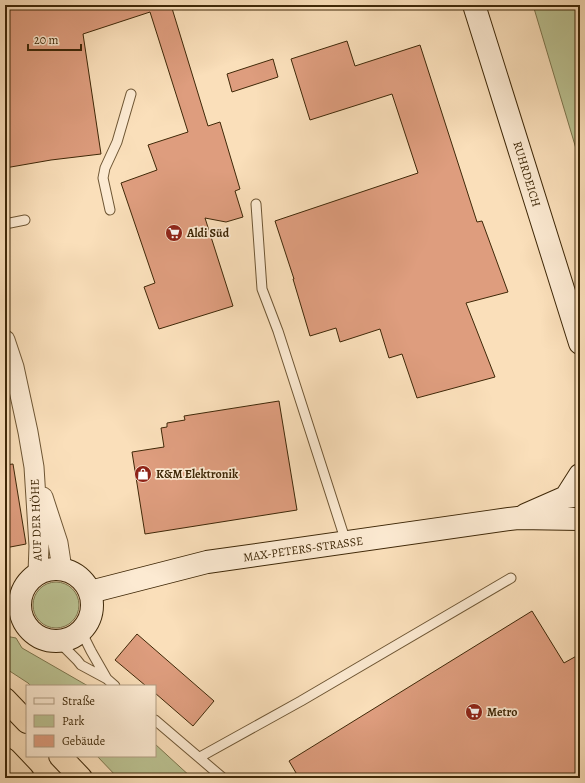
<svg xmlns="http://www.w3.org/2000/svg" width="585" height="783" viewBox="0 0 585 783" font-family="Alegreya,serif">
	<rect width="100%" height="100%" fill="#fadfba"/>
	<filter id="stains"><feTurbulence type="fractalNoise" baseFrequency=".005" numOctaves="4"/><feColorMatrix values="0 0 0 0 .2 0 0 0 0 .09 0 0 0 0 .02 0 0 0 .5 -.17"/></filter>
	<radialGradient id="worn" r=".72"><stop offset=".6" stop-color="#630" stop-opacity="0"/><stop offset="1" stop-color="#630" stop-opacity=".3"/></radialGradient>
	<path fill="#bbc292" stroke="#7d754d" d="M533,5H578L580,14V162Z
		M33 605a23 23 0 1 1 46 0a23 23 0 1 1-46 0Z
		M5,636L16,638L22,648L88,686H31L28,683L5,668Z
		M155,744L192,778H118L97,756H155Z"/>
	<path fill="#de9d7e" stroke="#3f2808" d="M5,5H171L208,126L220,122L240,189L235,191L243,217L226,222L205,218L233,306L159,329L144,287L155,283L121,183L157,170L148,145L188,132L150,12L83,34L101,154L51,160L5,168Z
		M347,41L355,66L420,45L477,222L482,221L508,292L466,303L495,377L417,398L402,354L389,358L380,329L340,342L336,328L310,336L293,279H294L275,221L418,173L392,94L310,120L291,59Z
		M273,59L278,77L232,92L227,74Z
		M279,401L297,510L145,534L132,452L164,447L161,428L167,427V423L185,420L184,416Z
		M13,464L26,544L5,548V465Z
		M532,611L564,663L580,654V778H299L289,761Z
		M137,634L214,701L193,726L155,693V686H146L115,660Z"/>
	<g fill="none" stroke-linecap="round" stroke-linejoin="round">
		<g stroke="#6e5634" stroke-width="11">
			<path id="lane" d="M256,204L262,289L278,331L346,542
				M110,210L103,178L105,168L117,142L131,94
				M5,224L25,220
				M81,631L91,651L107,679
				M58,641L77,660L81,665L107,679L115,686
				M155,720L223,778
				M200,757L301,701L511,578"/>
		</g>
		<g stroke="#6e5634" stroke-width="21">
			<path id="street" d="M5,340L14,367L28,432L34,467L39,546L38,573
				M43,497L58,543L62,569"/>
		</g>
		<g stroke="#3f2808" stroke-width="24">
			<path id="secondary" d="M474,5L580,343
				M566,497L580,475
				M525,515L566,497L580,495
				M20 605a36 36 0 1 1 72 0a36 36 0 1 1-72 0Z
				M90,592L207,562L509,519L518,518L580,519"/>
		</g>
		<g stroke="#3f2808" stroke-width="24">
			<path id="highway" d="M5,699L27,722
				M60,756L81,778
				M5,759L23,778"/>
		</g>
		<use href="#lane" stroke="#fcead2" stroke-width="9"/>
		<use href="#street" stroke="#fcead2" stroke-width="19"/>
		<use href="#secondary" stroke="#fcead2" stroke-width="22"/>
		<use href="#highway" stroke="#fadfba" stroke-width="22"/>
	</g>
	<defs>
		<g id="supermarket-disc" transform="scale(0.9)"><circle r="9.5" fill="#8f2418" stroke="#fcead2"/><path d="M-6-5.5h2.5l.6 2H6L4.5 2H-2.5L-4.4-4H-6ZM-1.5 3.2a1.3 1.3 0 1 0 .1 0ZM3 3.2a1.3 1.3 0 1 0 .1 0Z" fill="#fff"/></g>
		<g id="shop-disc" transform="scale(0.9)"><circle r="9.5" fill="#8f2418" stroke="#fcead2"/><path d="M-5-2.5h2.3a2.7 3.5 0 0 1 5.4 0H5L5.5 6h-11ZM-1.5-2.5h3a1.5 2.3 0 0 0-3 0Z" fill="#fff"/></g>
	</defs>
	<g fill-rule="evenodd">
		<use href="#supermarket-disc" x="174" y="233"/>
		<use href="#shop-disc" x="143" y="474"/>
		<use href="#supermarket-disc" x="474" y="712"/>
	</g>
	<g text-anchor="middle" dominant-baseline="central" stroke-width="3.5" stroke-linejoin="round" paint-order="stroke">
		<g font-size="12" fill="#3f2808" stroke="#fcead2">
			<text transform="translate(527 174) rotate(73)">RUHRDEICH</text>
			<text transform="translate(36 520) rotate(-92)">AUF DER HÖHE</text>
			<text transform="translate(303 549) rotate(-8)">MAX-PETERS-STRASSE</text>
		</g>
		<g font-size="12" font-weight="bold" fill="#3f2808" stroke="#fcead2" text-anchor="start">
			<text x="187" y="233">Aldi Süd</text>
			<text x="156" y="474">K&amp;M Elektronik</text>
			<text x="487" y="712">Metro</text>
		</g>
	</g>
	<rect width="585" height="783" fill="none" stroke="#fadfba" stroke-width="20"/>
	<rect x="6" y="6" width="573" height="771" fill="none" stroke="#3f2808" stroke-width="2"/>
	<rect x="10" y="10" width="565" height="763" fill="none" stroke="#3f2808"/>
	<rect x="26" y="685" width="130" height="72" fill="#fcead2" stroke="#b09c81"/>
	<rect x="34" y="698" width="20" height="6" fill="#fcead2" stroke="#b09c81"/>
	<text x="62" y="705" font-size="12" fill="#3f2808">Straße</text>
	<rect x="34" y="715" width="20" height="12" fill="#bbc292" stroke="#b09c81"/>
	<text x="62" y="725" font-size="12" fill="#3f2808">Park</text>
	<rect x="34" y="735" width="20" height="12" fill="#de9d7e" stroke="#b09c81"/>
	<text x="62" y="745" font-size="12" fill="#3f2808">Gebäude</text>
	<path d="M28 44v6h53v-6" fill="none" stroke="#3f2808" stroke-width="2"/>
	<text x="34" y="44" font-size="12" fill="#3f2808" stroke="#fcead2" stroke-width="3" paint-order="stroke">20 m</text>
	<rect width="100%" height="100%" filter="url(#stains)"/>
	<rect width="100%" height="100%" fill="url(#worn)"/>
</svg>
